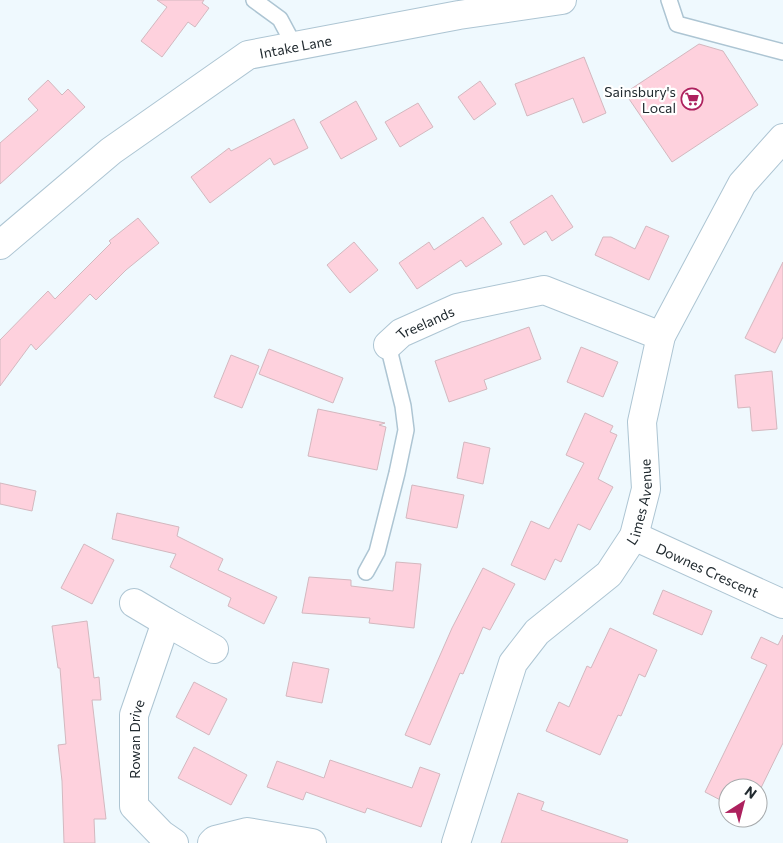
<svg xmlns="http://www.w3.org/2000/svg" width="783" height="843" viewBox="0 0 783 843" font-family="Commissioner,sans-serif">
	<rect width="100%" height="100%" fill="#eff9fe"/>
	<path fill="#fed1dd" stroke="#d3b8bf" d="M157,0H204L202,3L209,8L195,27L188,22L162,57L141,41L167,7Z
		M699,44L723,51L758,105L672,162L625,93Z
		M584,57L606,113L583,123L573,98L527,116L515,84Z
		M48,80L62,95L68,89L85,107L0,184V143L38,110L28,99Z
		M480,81L496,104L474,120L458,97Z
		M356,101L377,139L341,159L320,122Z
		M418,103L433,127L400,147L385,122Z
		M294,119L308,148L274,165L270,158L210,203L191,177L229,148L231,151Z
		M552,195L573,227L552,241L546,231L524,245L510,222Z
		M483,217L502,244L466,267L461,260L417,289L399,263L429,242L434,250Z
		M138,218L159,243L126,270L96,300L90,294L36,350L31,344L0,386V340L48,291L55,299L111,243L109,241Z
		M646,226L669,236L649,280L595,255L603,237H611L635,249Z
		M354,242L378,270L350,293L327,265Z
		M783,262V337L775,353L745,338Z
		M529,327L541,359L484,380L487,389L449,402L435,361Z
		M581,347L618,362L603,397L567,382Z
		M269,349L343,378L333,403L259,374Z
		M231,355L259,366L242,408L214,397Z
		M772,371L777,429L752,431L750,407L738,408L735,375Z
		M318,409L385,423L379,425L386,427L377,470L308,456Z
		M585,413L613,426L610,432L617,435L598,479L613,487L590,530L578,524L561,562L555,559L545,580L511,565L531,521L549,529L584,463L566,455Z
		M464,442L490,448L483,484L457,478Z
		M0,483L36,491L32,511L0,504Z
		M412,485L464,495L457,528L406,518Z
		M117,513L179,527L177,536L223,559L218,570L277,597L264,624L228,606L231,598L170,567L176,554L112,539Z
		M84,544L114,560L92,604L61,588Z
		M396,562L421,564L414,628L369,623L370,618L302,613L309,577L351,580V586L393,591Z
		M483,568L515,584L490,630L483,627L463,674L460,673L430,745L405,735L452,628Z
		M663,590L712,611L702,635L653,614Z
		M87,621L94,678L99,677L101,700H92L106,819H94L95,843H64L62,781L58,745L66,744L60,668H58L52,626Z
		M610,628L657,650L645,677L639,674L621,716L618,715L600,755L546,731L559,702L569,707L587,666L591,668Z
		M783,635V743L758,794L762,797L758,805V788H728V804L705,792L767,665L751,658L761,637L778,645Z
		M293,662L329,669L322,703L286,696Z
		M194,682L227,699L209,735L176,717Z
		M194,747L247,775L231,805L178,778Z
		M330,760L412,788L420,767L440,774L421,827L367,808L365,813L306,792L303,800L267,787L277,761L324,778Z
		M518,793L544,802L541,810L628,840L627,843H501Z"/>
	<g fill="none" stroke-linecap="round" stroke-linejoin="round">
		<g stroke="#adc5d3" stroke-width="18">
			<path id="lane" d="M254,0L280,19L295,47
				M669,0L677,24L783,52
				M366,572L377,552L397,473L406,430L403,406L388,345"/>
		</g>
		<g stroke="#adc5d3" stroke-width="30">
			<g id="street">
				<path id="s1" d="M0,245L111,151L248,55L459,15L562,0"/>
				<path id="s2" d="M388,345L401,333L457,308L544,290L661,336"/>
				<path id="s3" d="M634,536L783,604"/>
				<path d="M134,603L166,622"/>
				<path id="s4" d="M174,843L161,834L134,806V715L166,622L214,649"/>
				<path d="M212,843L215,840L247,832L312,843"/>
				<path id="s5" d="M456,843L513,663L537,632L609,574L634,536L646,489L642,422L661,336L742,184L783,138"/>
			</g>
		</g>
		<use href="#lane" stroke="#fff" stroke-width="15"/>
		<use href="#street" stroke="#fff" stroke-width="28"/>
	</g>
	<defs>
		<g id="supermarket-ring" transform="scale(1.125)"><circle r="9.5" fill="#fff" stroke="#ad215e" stroke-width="1.5"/><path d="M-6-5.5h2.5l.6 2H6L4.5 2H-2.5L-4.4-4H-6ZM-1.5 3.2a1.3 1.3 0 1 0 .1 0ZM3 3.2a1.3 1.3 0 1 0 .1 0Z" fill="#ad215e"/></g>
	</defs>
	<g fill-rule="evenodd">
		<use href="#supermarket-ring" x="692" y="99"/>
	</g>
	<g text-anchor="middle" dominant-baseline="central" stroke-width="4.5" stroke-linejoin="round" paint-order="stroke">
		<g font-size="14" fill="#222b30" stroke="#fff">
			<text stroke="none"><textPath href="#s1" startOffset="361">Intake Lane</textPath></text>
			<text stroke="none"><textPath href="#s2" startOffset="44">Treelands</textPath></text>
			<text stroke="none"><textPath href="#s5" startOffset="401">Limes Avenue</textPath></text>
			<text stroke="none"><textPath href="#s3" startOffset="81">Downes Crescent</textPath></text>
			<text stroke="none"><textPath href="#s4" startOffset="122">Rowan Drive</textPath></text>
		</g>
		<g font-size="14" fill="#222b30" stroke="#fff" text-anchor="end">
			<text x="676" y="91">Sainsbury's<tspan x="676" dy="16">Local</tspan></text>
		</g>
	</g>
	<g transform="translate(743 803) rotate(36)"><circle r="24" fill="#ffffff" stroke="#a7aaac"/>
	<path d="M0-4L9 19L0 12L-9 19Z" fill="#ad215e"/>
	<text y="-8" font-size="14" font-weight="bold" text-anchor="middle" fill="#222b30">N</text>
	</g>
</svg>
